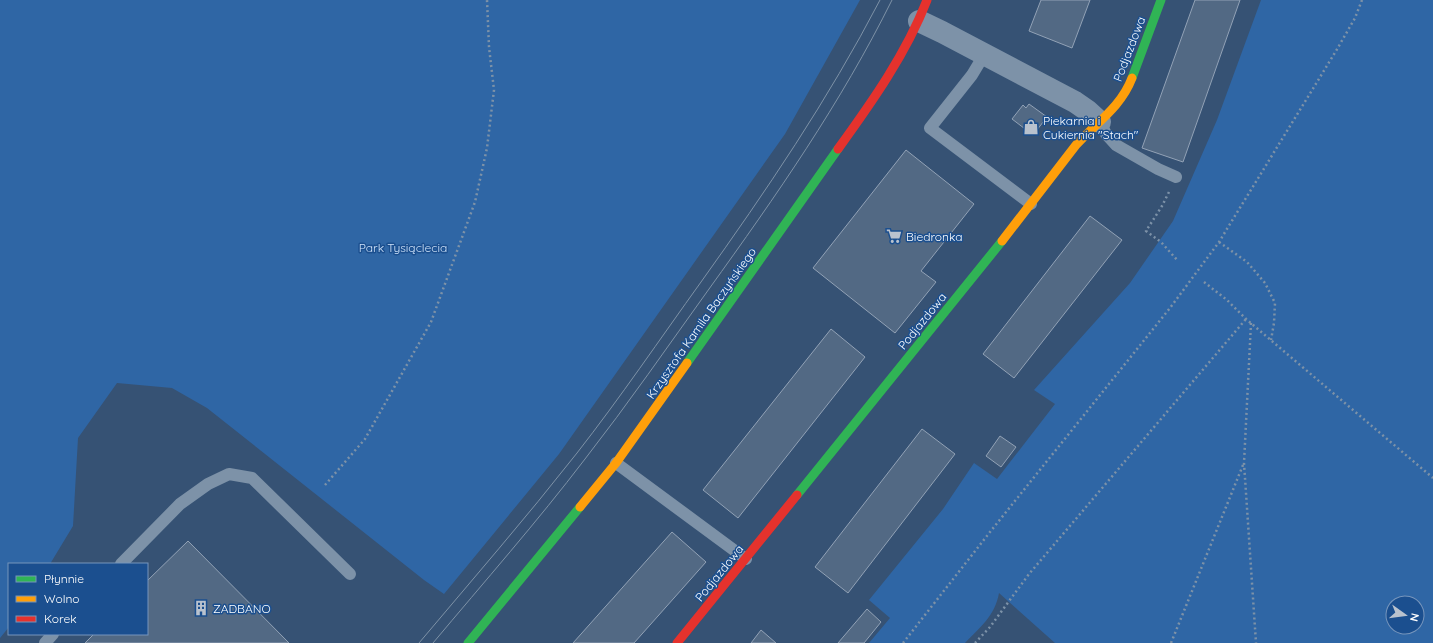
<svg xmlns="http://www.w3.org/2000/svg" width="1433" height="643" viewBox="0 0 1433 643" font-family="Quicksand,sans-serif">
	<rect width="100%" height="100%" fill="#365274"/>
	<path fill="#2f66a5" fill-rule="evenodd" d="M0,0H860L785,134L559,454L444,594L424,580L207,408L172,388L117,383L78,438L73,526L50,564H9V627L0,638Z
		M1261,0H1433V643H1055L999,593C995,616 980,627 965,643H869L890,618L869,600L943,509L974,463L997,479L1055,404L1034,390L1130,283L1173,221L1217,120ZM1393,603H1417V627H1393Z"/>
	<path fill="#526984" stroke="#92a2b6" d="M1041,0H1090L1072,48L1029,31Z
		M1195,0H1240L1183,162L1142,148Z
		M1029,104L1047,117L1033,135L1012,119L1023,105L1026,108Z
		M906,150L974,204L921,271L936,282L895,333L813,268Z
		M1090,216L1122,240L1014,378L983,354Z
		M831,329L865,357L738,518L703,490Z
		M922,429L955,454L848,593L815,567Z
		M1000,436L1016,447L1001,467L986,456Z
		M672,532L706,562L634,643H573Z
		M188,541L289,643H85L94,634H147V581Z
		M867,609L881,622L864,643H838Z
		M761,630L776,643H751Z"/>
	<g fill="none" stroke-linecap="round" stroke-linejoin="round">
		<path stroke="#7d92a8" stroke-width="2.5" stroke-dasharray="2 3" stroke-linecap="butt" d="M1169,192L1162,206L1146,231L1161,242L1178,261
			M1219,242L1247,262L1265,283L1275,303L1274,323L1271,340
			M1204,282L1227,300L1246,319L1433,478
			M1251,323L1244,463L1256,643
			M325,485L365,439L431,322L475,202L487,148L494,90L489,47L487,0
			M903,643L990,532L1170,308L1219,242L1336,51L1355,18L1362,0
			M975,643L990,627L1029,574L1246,319
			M1171,643L1243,465"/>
		<path stroke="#7d92a8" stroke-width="12" d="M984,55L972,75L930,128L1031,204
			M1100,122L1106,134L1116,145L1158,169L1176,177
			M616,463L746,559
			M121,564L180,504L208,484L229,474L252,478L350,574
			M45,643L53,634"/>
		<path stroke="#7d92a8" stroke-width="22" d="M919,21L942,32L1075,102L1088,111L1100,122"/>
		<path stroke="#30b455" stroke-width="9" d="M1132,78L1161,0
			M687,363L838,149
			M797,495L1002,241
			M468,643L580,507"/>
		<path stroke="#ff9f0a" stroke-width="9" d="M1002,241L1076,145C1096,123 1121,107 1132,78
			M580,507L616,463L687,363"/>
		<path stroke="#e5322d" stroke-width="9" d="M838,149C872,102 906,54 927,0
			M677,643L797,495"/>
		<path stroke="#7e92a7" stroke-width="1" d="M419,643C472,580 526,518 577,453C620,398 660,339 701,282C766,191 828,100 880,0
			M433,643C484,582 537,522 585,459C628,404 668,346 709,289C776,196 841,103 892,0"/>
	</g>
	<defs>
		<g id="shop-bare" transform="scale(1.2)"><path d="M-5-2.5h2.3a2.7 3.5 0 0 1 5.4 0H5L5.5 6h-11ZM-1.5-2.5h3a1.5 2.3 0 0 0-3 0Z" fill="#b9c2ce" stroke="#1b4f8f" stroke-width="2.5" paint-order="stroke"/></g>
		<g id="supermarket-bare" transform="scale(1.2)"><path d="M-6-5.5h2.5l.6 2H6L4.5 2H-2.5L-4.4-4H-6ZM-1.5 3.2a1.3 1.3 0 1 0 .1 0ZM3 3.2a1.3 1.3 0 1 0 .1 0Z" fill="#b9c2ce" stroke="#1b4f8f" stroke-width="2.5" paint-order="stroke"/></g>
		<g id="building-bare" transform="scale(1.2)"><path d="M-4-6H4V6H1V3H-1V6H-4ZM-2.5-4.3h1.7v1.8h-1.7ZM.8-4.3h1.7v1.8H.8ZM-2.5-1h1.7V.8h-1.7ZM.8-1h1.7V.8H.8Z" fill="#b9c2ce" stroke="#1b4f8f" stroke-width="2.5" paint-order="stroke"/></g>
	</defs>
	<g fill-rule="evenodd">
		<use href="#shop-bare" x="1031" y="127"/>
		<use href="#supermarket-bare" x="894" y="236"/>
		<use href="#building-bare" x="201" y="608"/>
	</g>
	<g text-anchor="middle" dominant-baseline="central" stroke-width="3" stroke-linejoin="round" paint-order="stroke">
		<g font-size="12" fill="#fff" stroke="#1b4f8f">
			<text transform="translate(1129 49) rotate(-69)">Podjazdowa</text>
			<text transform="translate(922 321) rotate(-51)">Podjazdowa</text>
			<text transform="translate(701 323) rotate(-55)">Krzysztofa Kamila Baczyńskiego</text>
			<text transform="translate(719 573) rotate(-51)">Podjazdowa</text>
		</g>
		<g font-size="12" fill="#fff" stroke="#1b4f8f" text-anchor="start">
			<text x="1043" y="120">Piekarnia i<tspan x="1043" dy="14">Cukiernia "Stach"</tspan></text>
			<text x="906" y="236">Biedronka</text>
			<text x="213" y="608">ZADBANO</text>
		</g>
		<g font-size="12" fill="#cfe3fa" stroke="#1b4f8f">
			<text x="403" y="247">Park Tysiąclecia</text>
		</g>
	</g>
	<rect x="8" y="563" width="140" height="72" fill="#1b4f8f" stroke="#7695bc"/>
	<rect x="16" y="576" width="20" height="6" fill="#30b455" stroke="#7695bc"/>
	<text x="44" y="583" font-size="12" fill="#ffffff">Płynnie</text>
	<rect x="16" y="596" width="20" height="6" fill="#ff9f0a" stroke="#7695bc"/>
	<text x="44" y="603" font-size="12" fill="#ffffff">Wolno</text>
	<rect x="16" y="616" width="20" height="6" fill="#e5322d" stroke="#7695bc"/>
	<text x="44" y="623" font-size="12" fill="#ffffff">Korek</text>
	<g transform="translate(1405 615) rotate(104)"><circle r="19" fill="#1b4f8f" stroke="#7695bc"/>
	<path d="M0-3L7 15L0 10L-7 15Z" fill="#b9c2ce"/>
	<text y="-6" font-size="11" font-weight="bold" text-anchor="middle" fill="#ffffff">N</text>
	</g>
</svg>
